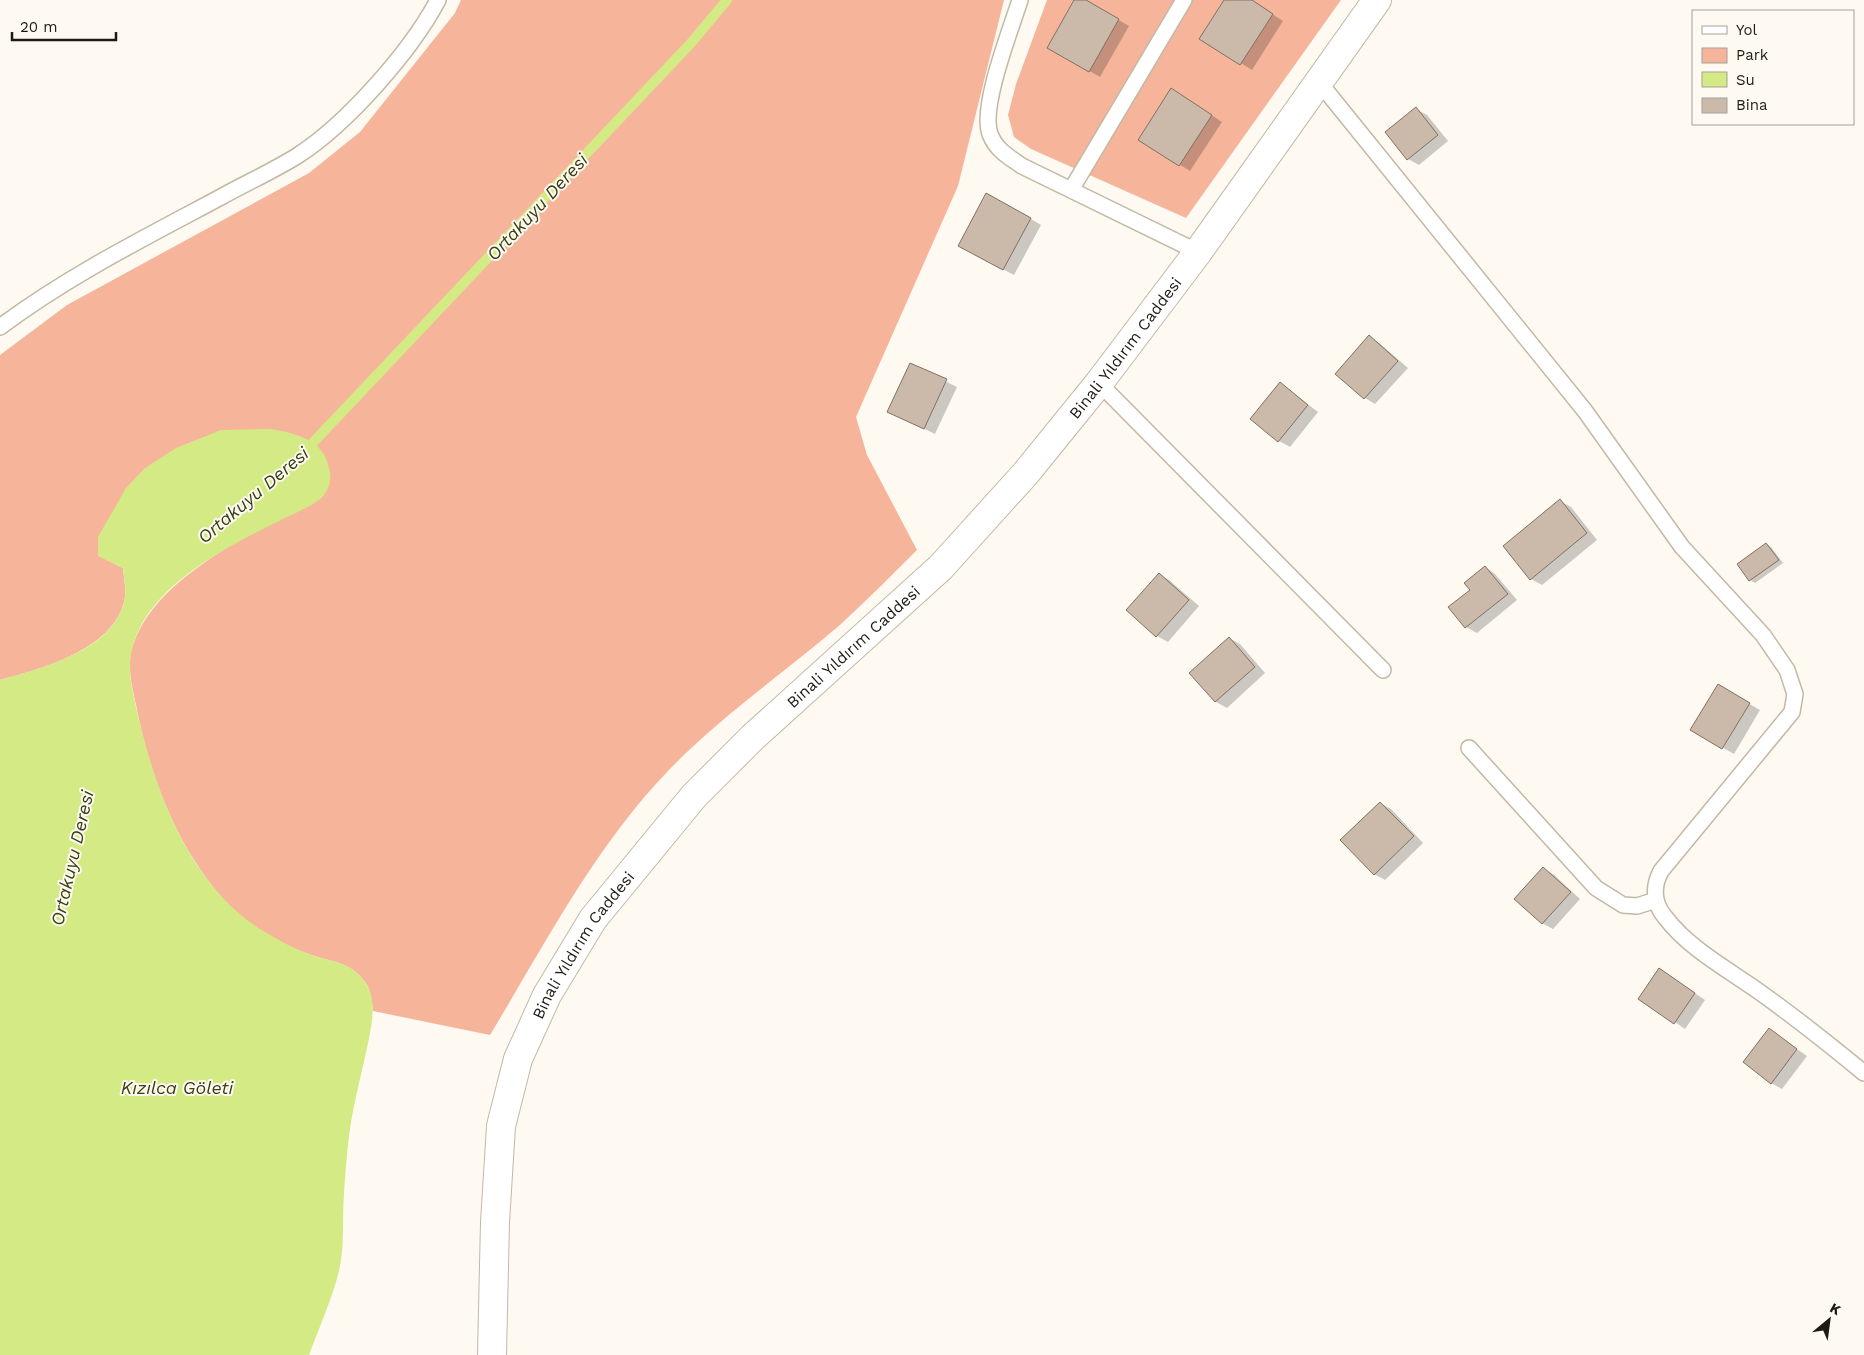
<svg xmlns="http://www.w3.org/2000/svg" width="1864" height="1355" viewBox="0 0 1864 1355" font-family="'Work Sans',sans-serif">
	<rect width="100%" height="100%" fill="#fefaf2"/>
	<path fill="#f6b59a" d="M461,0H1004L958,186L856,417L867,455L917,550C892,575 867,600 841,624C783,674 721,716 668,771C594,848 545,944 490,1035L373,1011C372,1003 371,992 367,985C351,960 331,963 306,953C287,946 261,934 246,921C184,868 151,783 136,705C132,687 126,664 133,645C149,599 190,572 229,546L99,556L123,568C124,579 127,592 124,602C112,650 41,669 0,680V355L67,305L309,173L360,132L455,13Z
		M1047,0H1341L1186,218L1031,149L1014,137L1008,115L1016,84Z"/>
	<path fill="#d4ea84" d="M270,429C296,433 324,440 329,468C332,479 330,487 323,496C316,505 288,516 277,522C215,553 115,603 132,688C150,778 186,892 274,937C284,943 295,949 306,953C330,963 350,959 366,984C378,1002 371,1028 367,1048C363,1067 358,1086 354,1106C348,1134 346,1165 344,1194C342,1220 345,1245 339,1271C332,1299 319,1328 309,1355H0V680C42,668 112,651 124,602C127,592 124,579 123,568L98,556V537L126,488L145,468L176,448L221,430Z"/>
	<path fill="#0003" d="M1075,0H1084L1129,26L1100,77L1048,47Z
		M1225,0H1251L1283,21L1252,70L1201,38Z
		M1182,96L1222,122L1190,171L1140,140Z
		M1416,109L1427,115L1448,141L1419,165L1408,159Z
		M1031,219L1041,225L1014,275L970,252Z
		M1369,337L1379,343L1408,368L1375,404L1365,398L1336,374Z
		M910,364L957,387L935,434L889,412Z
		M1280,383L1318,412L1290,447L1279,441Z
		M1560,501L1571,507L1597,540L1542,585L1531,579L1504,546Z
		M1767,544L1771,547L1783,563L1755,583L1750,580Z
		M1485,567L1495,574L1517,600L1477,633L1466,627L1471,590Z
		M1159,574L1169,580L1199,606L1168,642L1157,636L1127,610Z
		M1229,638L1240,644L1265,673L1227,708L1216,702L1190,673Z
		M1718,686L1760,710L1734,754L1692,730Z
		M1380,803L1391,809L1423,843L1385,880L1374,874Z
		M1544,869L1554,875L1580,899L1553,929L1542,923Z
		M1670,976L1705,1000L1685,1029L1675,1022Z
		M1769,1030L1807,1056L1782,1089L1771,1083Z"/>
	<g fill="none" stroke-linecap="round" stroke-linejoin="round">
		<path stroke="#d4ea84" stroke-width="10" d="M306,450L691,43L727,0"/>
	</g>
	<path fill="#cbb9aa" stroke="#817163" d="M1074,0H1086L1119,19L1089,72L1047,48Z
		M1224,0H1252L1273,14L1240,65L1199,39Z
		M1171,88L1212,115L1179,166L1138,140Z
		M1416,107L1438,135L1407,160L1385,132Z
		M986,193L1031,218L1003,270L958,246Z
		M1369,335L1398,361L1364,399L1335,374Z
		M910,363L947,379L924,429L887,412Z
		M1280,382L1308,405L1278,442L1250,419Z
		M1560,499L1587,533L1530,580L1503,546Z
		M1766,543L1779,560L1749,581L1737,564Z
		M1485,566L1508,594L1465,628L1448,607L1470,590L1464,583Z
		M1159,573L1189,600L1156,637L1126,610Z
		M1229,637L1255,667L1215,702L1189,673Z
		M1718,684L1750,703L1722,749L1690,730Z
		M1380,802L1414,836L1374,875L1340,840Z
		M1543,867L1571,892L1542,924L1514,899Z
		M1659,968L1695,993L1674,1024L1638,999Z
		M1769,1028L1797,1049L1771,1084L1743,1062Z"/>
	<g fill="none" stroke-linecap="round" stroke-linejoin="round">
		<g stroke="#c3b8a5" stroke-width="18">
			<path id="service" d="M1020,0C1011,29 980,107 990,134C996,150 1009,157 1022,166L1198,252
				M1319,82L1585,411L1682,547L1763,635L1787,670L1795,694L1792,712L1661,871C1653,886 1653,903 1665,917C1689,949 1729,970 1761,993C1796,1018 1830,1045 1864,1073
				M1071,190L1184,0
				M0,327C68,276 146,237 221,197C246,183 273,171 297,156C347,124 411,51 438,0
				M1099,383L1383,670
				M1469,748L1596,888L1623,905L1637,906L1656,900"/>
		</g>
		<g stroke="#c3b8a5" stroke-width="30">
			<g id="tertiary">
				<path id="s1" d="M492,1355L495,1222L501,1126L518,1059L547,995L593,919L694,796L753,737L941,567L1026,473L1099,383L1198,252L1377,0"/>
			</g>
		</g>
		<use href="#service" stroke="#fff" stroke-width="15"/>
		<use href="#tertiary" stroke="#fff" stroke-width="28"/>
	</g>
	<g text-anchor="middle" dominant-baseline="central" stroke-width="4" stroke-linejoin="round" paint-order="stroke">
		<g font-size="16" fill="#1f1b14" stroke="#fefaf2">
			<text stroke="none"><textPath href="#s1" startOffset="1240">Binali Yıldırım Caddesi</textPath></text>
			<text stroke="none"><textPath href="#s1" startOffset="835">Binali Yıldırım Caddesi</textPath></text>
			<text stroke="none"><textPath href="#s1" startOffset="430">Binali Yıldırım Caddesi</textPath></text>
		</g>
		<g font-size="18" font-style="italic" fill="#373f14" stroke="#fefaf2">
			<text transform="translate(537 207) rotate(-47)">Ortakuyu Deresi</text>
			<text transform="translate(253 495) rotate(-40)">Ortakuyu Deresi</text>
			<text transform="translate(72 858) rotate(-77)">Ortakuyu Deresi</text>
			<text x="177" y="1087">Kızılca Göleti</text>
		</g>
	</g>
	<rect x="1692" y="10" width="162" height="115" fill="#fefaf2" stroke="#a5a199"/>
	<rect x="1702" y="26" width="25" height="8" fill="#ffffff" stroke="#a5a199"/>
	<text x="1736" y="35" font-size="15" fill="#1f1b14">Yol</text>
	<rect x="1702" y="48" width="25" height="15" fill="#f6b59a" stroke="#a5a199"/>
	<text x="1736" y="60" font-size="15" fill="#1f1b14">Park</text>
	<rect x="1702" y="72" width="25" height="15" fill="#d4ea84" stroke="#a5a199"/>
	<text x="1736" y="85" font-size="15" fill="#1f1b14">Su</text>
	<rect x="1702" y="98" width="25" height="15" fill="#cbb9aa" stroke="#a5a199"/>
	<text x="1736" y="110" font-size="15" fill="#1f1b14">Bina</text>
	<g transform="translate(1829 1320) rotate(29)" stroke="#fefaf2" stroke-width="4" paint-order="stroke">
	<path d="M0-4L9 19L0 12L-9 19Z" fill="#1f1b14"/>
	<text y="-8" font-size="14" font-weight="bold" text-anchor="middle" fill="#1f1b14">K</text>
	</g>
	<path d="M12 32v8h104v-8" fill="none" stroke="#1f1b14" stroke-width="2.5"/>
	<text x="20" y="32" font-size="15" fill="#1f1b14" stroke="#fefaf2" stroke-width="4" paint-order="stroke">20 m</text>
</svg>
